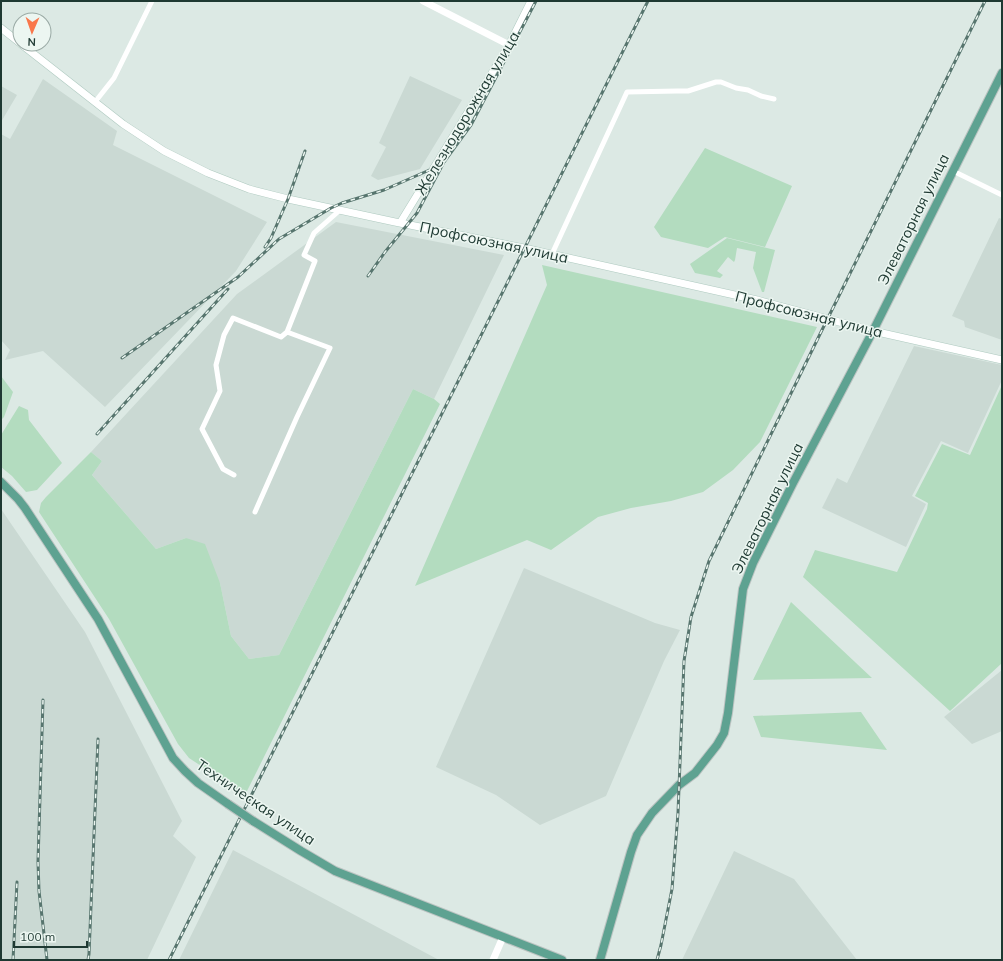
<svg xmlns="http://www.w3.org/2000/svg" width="1003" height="961" viewBox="0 0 1003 961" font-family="Mulish,sans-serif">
	<rect width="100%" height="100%" fill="#dce9e4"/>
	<path fill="#cad9d3" d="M410,76L462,100L420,169L378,180L371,176L386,147L379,143Z
		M43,79L117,131L113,145L267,222L236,271L105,407L43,351L5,360L10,350L1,340V134L10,139Z
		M1,86L17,95L1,122Z
		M999,218L1002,219V340L965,327L964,321L952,316Z
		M336,222L504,255L434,399L413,389L279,655L249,659L231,636L220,583L186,538L156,549L92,475L102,461L91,452L237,294Z
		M914,346L1002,365V380L968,453L941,441L912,496L926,504L906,547L822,508L837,478L847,483Z
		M1,509L85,632L182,821L173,836L196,857L147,960H1Z
		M524,568L655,623L680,630L664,661L606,796L540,825L496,795L436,767Z
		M1002,670V731L972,744L944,717Z
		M233,850L439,960H179Z
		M734,851L794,879L857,960H682Z"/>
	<path fill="#b3dcbf" d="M705,148L792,186L765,247L725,237L708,248L661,237L654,227Z
		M727,238L775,250L764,292H762L753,268L756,252L737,248L735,260L734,262L728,257L717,271L723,275L720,278L695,273L690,264Z
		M542,265L817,327L760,442L733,470L703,492L671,501L631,508L598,517L551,550L527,540L415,586L547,285Z
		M1,376L13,392L4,417L1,420Z
		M1002,385V663L950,711L803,577L815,550L897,572L927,509L928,503L915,496L942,444L970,455Z
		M413,389L434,399L440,404L245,795L189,758L178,744L109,619L39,512L41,503L46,497L91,452L102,461L92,475L156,549L186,538L205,544L220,583L231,636L249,659L279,655Z
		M19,406L28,410L29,420L62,463L37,490L26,492L12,476L1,467V435Z
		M791,602L872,678L753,680Z
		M861,712L887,750L761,737L753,716Z"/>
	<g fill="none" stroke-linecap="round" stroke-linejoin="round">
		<g stroke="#afcac0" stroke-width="8">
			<path id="secondary" d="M1,28L20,43
				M21,44L123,124L164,151L208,173L249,189L288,199L395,222L524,248L757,300L873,331L1002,360
				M400,223L509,45L531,1"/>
		</g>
		<g stroke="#bcc4c2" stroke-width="10">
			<path id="primary" d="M1,482L18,499L25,508L98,619L173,758L185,771L198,783L228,804
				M253,821L301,851L335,871L562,960
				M600,960L631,852L637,835L652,813L679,785L695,773L717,745L724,733L728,713L743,589L753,563L793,483L873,331L1002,73"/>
		</g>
		<path stroke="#fff" stroke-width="5" d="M95,102L114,78L152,1
			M953,171L1002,195
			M552,254L627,92L677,91H688L716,82H721L736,88L748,90L761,96L774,99
			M234,475L223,469L202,429L220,391L216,365L224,335L233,318L281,337L287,332
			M255,512L297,417L330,348L287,332L315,261L304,255L314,233L340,210"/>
		<path stroke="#fff" stroke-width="7" d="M423,1L509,45
			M493,960L503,937"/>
		<use href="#secondary" stroke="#fff" stroke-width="7"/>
		<use href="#primary" stroke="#5ea291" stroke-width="8"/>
		<g stroke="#57756e" stroke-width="3">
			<path id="rail" d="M265,247L271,238L288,199L305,151
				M368,276L385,252L417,213L444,162
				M122,358L238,277L279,239L331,208L342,203L384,190L434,168L444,162L471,125L536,1
				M97,434L228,289
				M43,700L38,862L39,891L47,960
				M13,960L17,882
				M88,960L89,954L98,739
				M169,960L648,1
				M657,960L661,945L672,889L678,813L684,661L691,617L709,561L823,328L985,1"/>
		</g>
		<use href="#rail" stroke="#ecf6f1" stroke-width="1.5" stroke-dasharray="4.5" stroke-linecap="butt"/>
		<g stroke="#bcc4c2" stroke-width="10" stroke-linecap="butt">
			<path id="primary-bridge" d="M228,804L253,821"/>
		</g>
		<use href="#primary-bridge" stroke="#5ea291" stroke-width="8"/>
	</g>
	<g text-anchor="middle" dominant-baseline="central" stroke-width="3" stroke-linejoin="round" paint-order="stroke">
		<g font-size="15" fill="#1e3932" stroke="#ecf6f1">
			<text transform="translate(467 113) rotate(-59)">Железнодорожная улица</text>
			<text transform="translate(913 219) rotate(-64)">Элеваторная улица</text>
			<text transform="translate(494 242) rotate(12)">Профсоюзная улица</text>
			<text transform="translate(809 314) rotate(14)">Профсоюзная улица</text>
			<text transform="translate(767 508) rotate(-64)">Элеваторная улица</text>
			<text transform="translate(256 802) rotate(34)">Техническая улица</text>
		</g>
	</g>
	<rect width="1003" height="961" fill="none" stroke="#1e3932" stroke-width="4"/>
	<g transform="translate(32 32) rotate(182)"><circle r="19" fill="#ecf6f1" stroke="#9aaaa5"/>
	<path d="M0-3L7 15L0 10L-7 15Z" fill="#f9774b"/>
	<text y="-6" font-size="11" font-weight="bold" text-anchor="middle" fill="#1e3932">N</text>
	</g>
	<path d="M14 941v6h73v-6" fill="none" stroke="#1e3932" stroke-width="2"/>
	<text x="20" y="941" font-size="12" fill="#1e3932" stroke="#ecf6f1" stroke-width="3" paint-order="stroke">100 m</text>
</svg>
